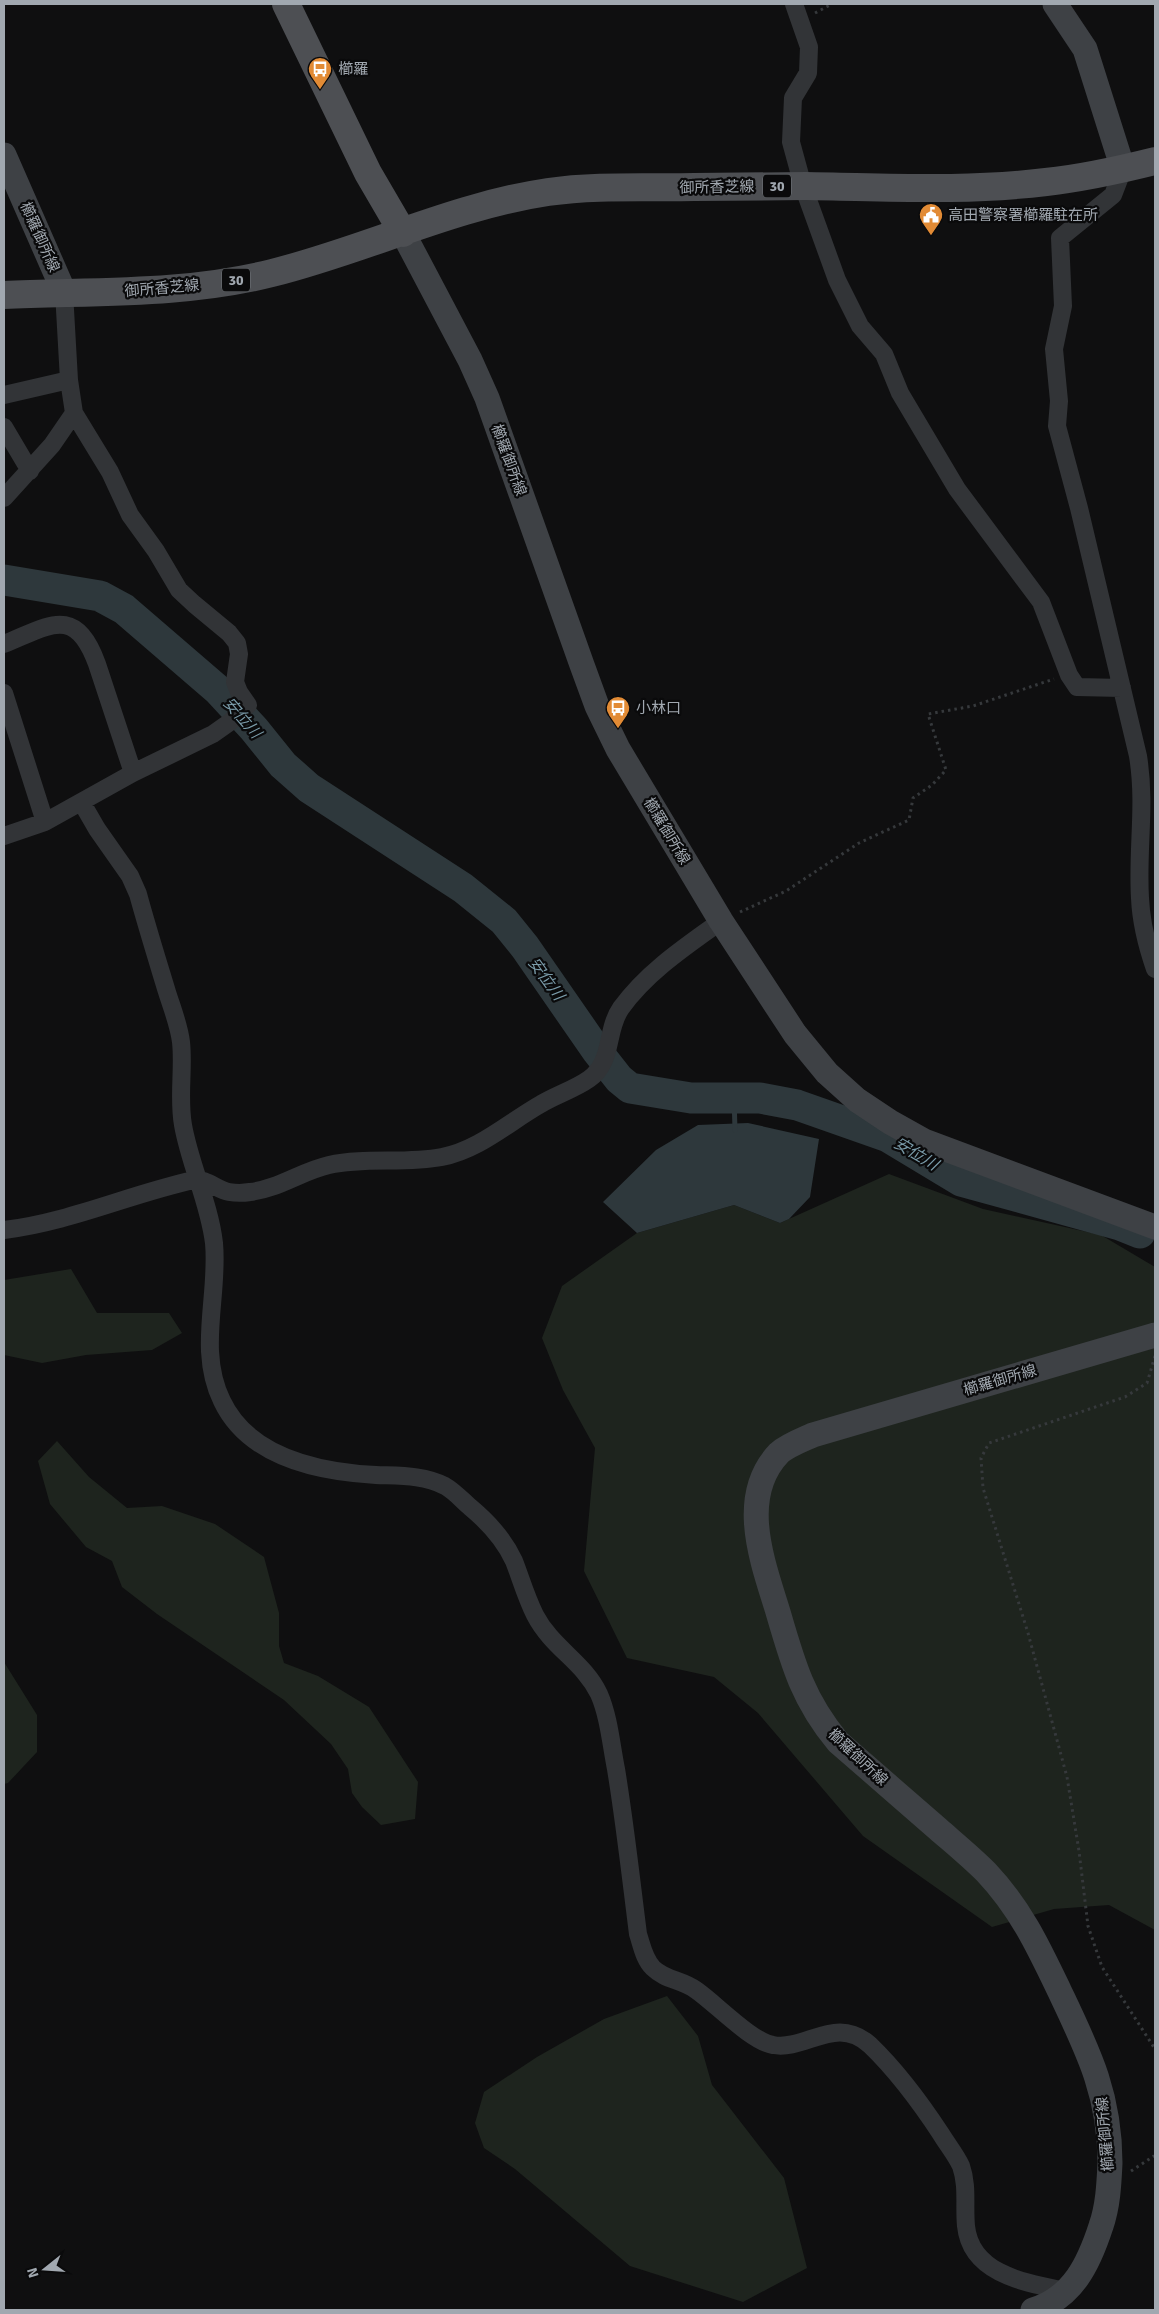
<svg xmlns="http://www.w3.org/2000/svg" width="1159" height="2314" viewBox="0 0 1159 2314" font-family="Signika,'Noto Sans JP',sans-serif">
	<rect width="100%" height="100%" fill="#0f0f10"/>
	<path fill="#1e241e" d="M889,1174L983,1209L1101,1235L1155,1267V1930L1109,1905L1054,1909L992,1927L863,1836L758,1713L714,1677L627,1658L584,1571L595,1448L563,1390L542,1338L562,1286L637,1233L734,1205L780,1223Z
		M71,1269L97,1313H169L182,1333L152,1350L86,1355L42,1363L4,1355V1280Z
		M57,1441L89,1477L127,1508L162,1506L215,1524L264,1557L279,1613V1646L284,1663L318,1676L369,1707L418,1782L415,1819L381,1825L362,1807L352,1793L348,1769L331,1744L284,1700L157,1614L122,1587L112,1561L86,1547L50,1504L38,1461Z
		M4,1662L37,1715V1752L8,1783L4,1784Z
		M667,1996L698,2036L712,2085L784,2178L807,2268L743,2302L630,2266L515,2169L484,2148L475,2123L484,2092L537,2057L604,2019Z"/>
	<path fill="#2e383c" d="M748,1123L819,1139L810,1197L789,1219L780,1223L734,1205L637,1233L603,1202L656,1150L698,1125Z"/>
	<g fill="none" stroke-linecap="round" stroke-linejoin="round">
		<path stroke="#2e383c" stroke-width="5" d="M734,1097L735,1130"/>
		<path stroke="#2e383c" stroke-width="31" d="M4,580L100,596L124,609L218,690L254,729L283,765L309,788L463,888L504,921L525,947L597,1051L619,1079L630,1088L691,1098H760L797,1105L888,1137L961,1181L1120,1225L1140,1233"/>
		<path stroke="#36393c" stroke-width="3" stroke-dasharray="2.5 4" stroke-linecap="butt" d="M815,13L832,4
			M740,912L786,891L859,843L909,820L913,798L932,785L946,770L928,714L973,706L1054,679
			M1155,1356L1147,1383L1125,1397L989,1443L981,1458L983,1488L1028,1633L1067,1777L1079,1851L1088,1926L1102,1967L1155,2049
			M1131,2171L1154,2156L1155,2151"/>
		<path stroke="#323437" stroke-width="18" d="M794,4L809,47L808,73L793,98L791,142L803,186L837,280L860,326L884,354L900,393L957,489L1041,602L1069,675L1077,687L1122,688
			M1123,169L1113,195L1060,238L1063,306L1054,349L1059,401L1057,426L1079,508L1138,756C1146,805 1137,849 1140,898C1141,922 1147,946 1155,969
			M4,395L69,380
			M4,427L30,471
			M4,498L52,445L74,413
			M4,644C49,626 75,604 97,664L133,773
			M4,693L45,822
			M82,803L97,829L130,876L138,894C147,927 157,959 167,992C172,1008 179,1025 181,1042C184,1069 178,1097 183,1125C190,1165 209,1202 214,1243C219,1296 197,1350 222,1401C249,1458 320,1472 376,1475C400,1476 424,1475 445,1486C454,1491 462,1500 470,1507C488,1522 504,1539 514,1561C521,1579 526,1597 535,1615C552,1648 584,1662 599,1694C609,1717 611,1744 616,1769C625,1824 631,1879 638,1934C642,1946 644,1959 653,1968C665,1980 683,1980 696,1990C715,2003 752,2042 773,2045C806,2051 836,2014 870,2045C898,2072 920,2102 941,2134C947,2144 956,2155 961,2166C968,2186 964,2205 966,2226C971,2275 1027,2283 1066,2291
			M4,836L45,822L133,773L213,734L230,722L248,705L239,692L235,682L239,654L237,643L229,633L194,604L179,590L156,551L130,515L110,472L74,413L69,380L64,292
			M4,1230C70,1222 130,1194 194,1180C205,1178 218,1190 229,1192C235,1193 244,1193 250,1192C278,1189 302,1171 329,1165C366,1157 405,1164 442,1157C479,1150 509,1122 541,1104C556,1095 575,1089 589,1079C614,1061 605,1031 621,1008C647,972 686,946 721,921"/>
		<path stroke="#3e4145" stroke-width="25" d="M1055,4L1085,49L1123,169
			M4,155L64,292
			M403,233L470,360L487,398L582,665L597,706L618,749L721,921L795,1034L827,1073L857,1100L890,1122L924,1141L1155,1227
			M1033,2310C1073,2298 1089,2263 1101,2226C1108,2206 1109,2184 1110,2163C1110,2094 1088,2051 1059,1990C1038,1946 1020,1908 986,1872C971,1857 954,1843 938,1829C905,1800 871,1771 838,1742C803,1700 793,1664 778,1612C763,1563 737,1497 779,1453C788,1445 802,1440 813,1435L1155,1335"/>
		<path stroke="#4d4f53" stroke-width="28" d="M286,4L368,173L403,233
			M4,295C93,291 185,295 272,273C365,250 453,206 548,192C596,185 645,188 694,187C731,187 768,186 806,186C885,187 966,192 1046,182C1083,178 1119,170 1155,161"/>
	</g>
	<defs>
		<g id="bus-pin" transform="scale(1.25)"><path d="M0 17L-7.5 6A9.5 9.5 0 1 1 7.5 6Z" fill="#e28b35" stroke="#0a0a0b"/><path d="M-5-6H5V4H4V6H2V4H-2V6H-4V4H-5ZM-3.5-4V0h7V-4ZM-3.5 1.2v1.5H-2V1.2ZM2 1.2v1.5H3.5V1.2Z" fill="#fff"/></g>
		<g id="civic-pin" transform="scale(1.25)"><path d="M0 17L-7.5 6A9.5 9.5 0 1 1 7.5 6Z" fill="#e28b35" stroke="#0a0a0b"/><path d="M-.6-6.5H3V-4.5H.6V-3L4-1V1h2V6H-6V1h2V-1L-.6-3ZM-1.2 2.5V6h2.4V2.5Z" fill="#fff"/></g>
	</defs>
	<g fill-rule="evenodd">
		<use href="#bus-pin" x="320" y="69"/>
		<use href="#civic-pin" x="931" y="215"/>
		<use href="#bus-pin" x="618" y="708"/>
	</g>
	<g text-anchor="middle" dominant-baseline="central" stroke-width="4.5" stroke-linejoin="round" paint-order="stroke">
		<g fill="#0a0a0b" stroke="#74797e" stroke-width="1">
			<rect x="763" y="174.5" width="28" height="23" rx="4"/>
			<rect x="222" y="268.5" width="28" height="23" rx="4"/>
		</g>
		<g font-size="14" font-weight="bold" fill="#a1a8b0">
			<text x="777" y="186">30</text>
			<text x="236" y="280">30</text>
		</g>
		<g font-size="15" fill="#a1a8b0" stroke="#0a0a0b" text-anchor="start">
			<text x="338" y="69">櫛羅</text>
			<text x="948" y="215">高田警察署櫛羅駐在所</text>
			<text x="636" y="708">小林口</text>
		</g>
		<g font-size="15" fill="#a1a8b0" stroke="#0a0a0b">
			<text transform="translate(717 187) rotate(-1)">御所香芝線</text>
			<text transform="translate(40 237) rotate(66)">櫛羅御所線</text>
			<text transform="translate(162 288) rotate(-5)">御所香芝線</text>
			<text transform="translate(509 460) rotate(70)">櫛羅御所線</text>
			<text transform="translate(667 831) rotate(59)">櫛羅御所線</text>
			<text transform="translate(1000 1380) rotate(-16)">櫛羅御所線</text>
			<text transform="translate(858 1757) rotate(43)">櫛羅御所線</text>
			<text transform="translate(1105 2134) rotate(-95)">櫛羅御所線</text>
		</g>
		<g font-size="16" font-style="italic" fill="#7a9ba9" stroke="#0a0a0b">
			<text transform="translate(242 718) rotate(49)">安位川</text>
			<text transform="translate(546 979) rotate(54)">安位川</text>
			<text transform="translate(916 1154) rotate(31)">安位川</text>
		</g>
	</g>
	<rect width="1159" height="2314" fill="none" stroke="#a1a8b0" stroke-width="10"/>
	<g transform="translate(45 2269) rotate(253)" stroke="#0a0a0b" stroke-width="4" paint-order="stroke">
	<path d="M0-4L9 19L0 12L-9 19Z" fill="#a1a8b0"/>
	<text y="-8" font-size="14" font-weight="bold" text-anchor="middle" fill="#a1a8b0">N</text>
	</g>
</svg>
